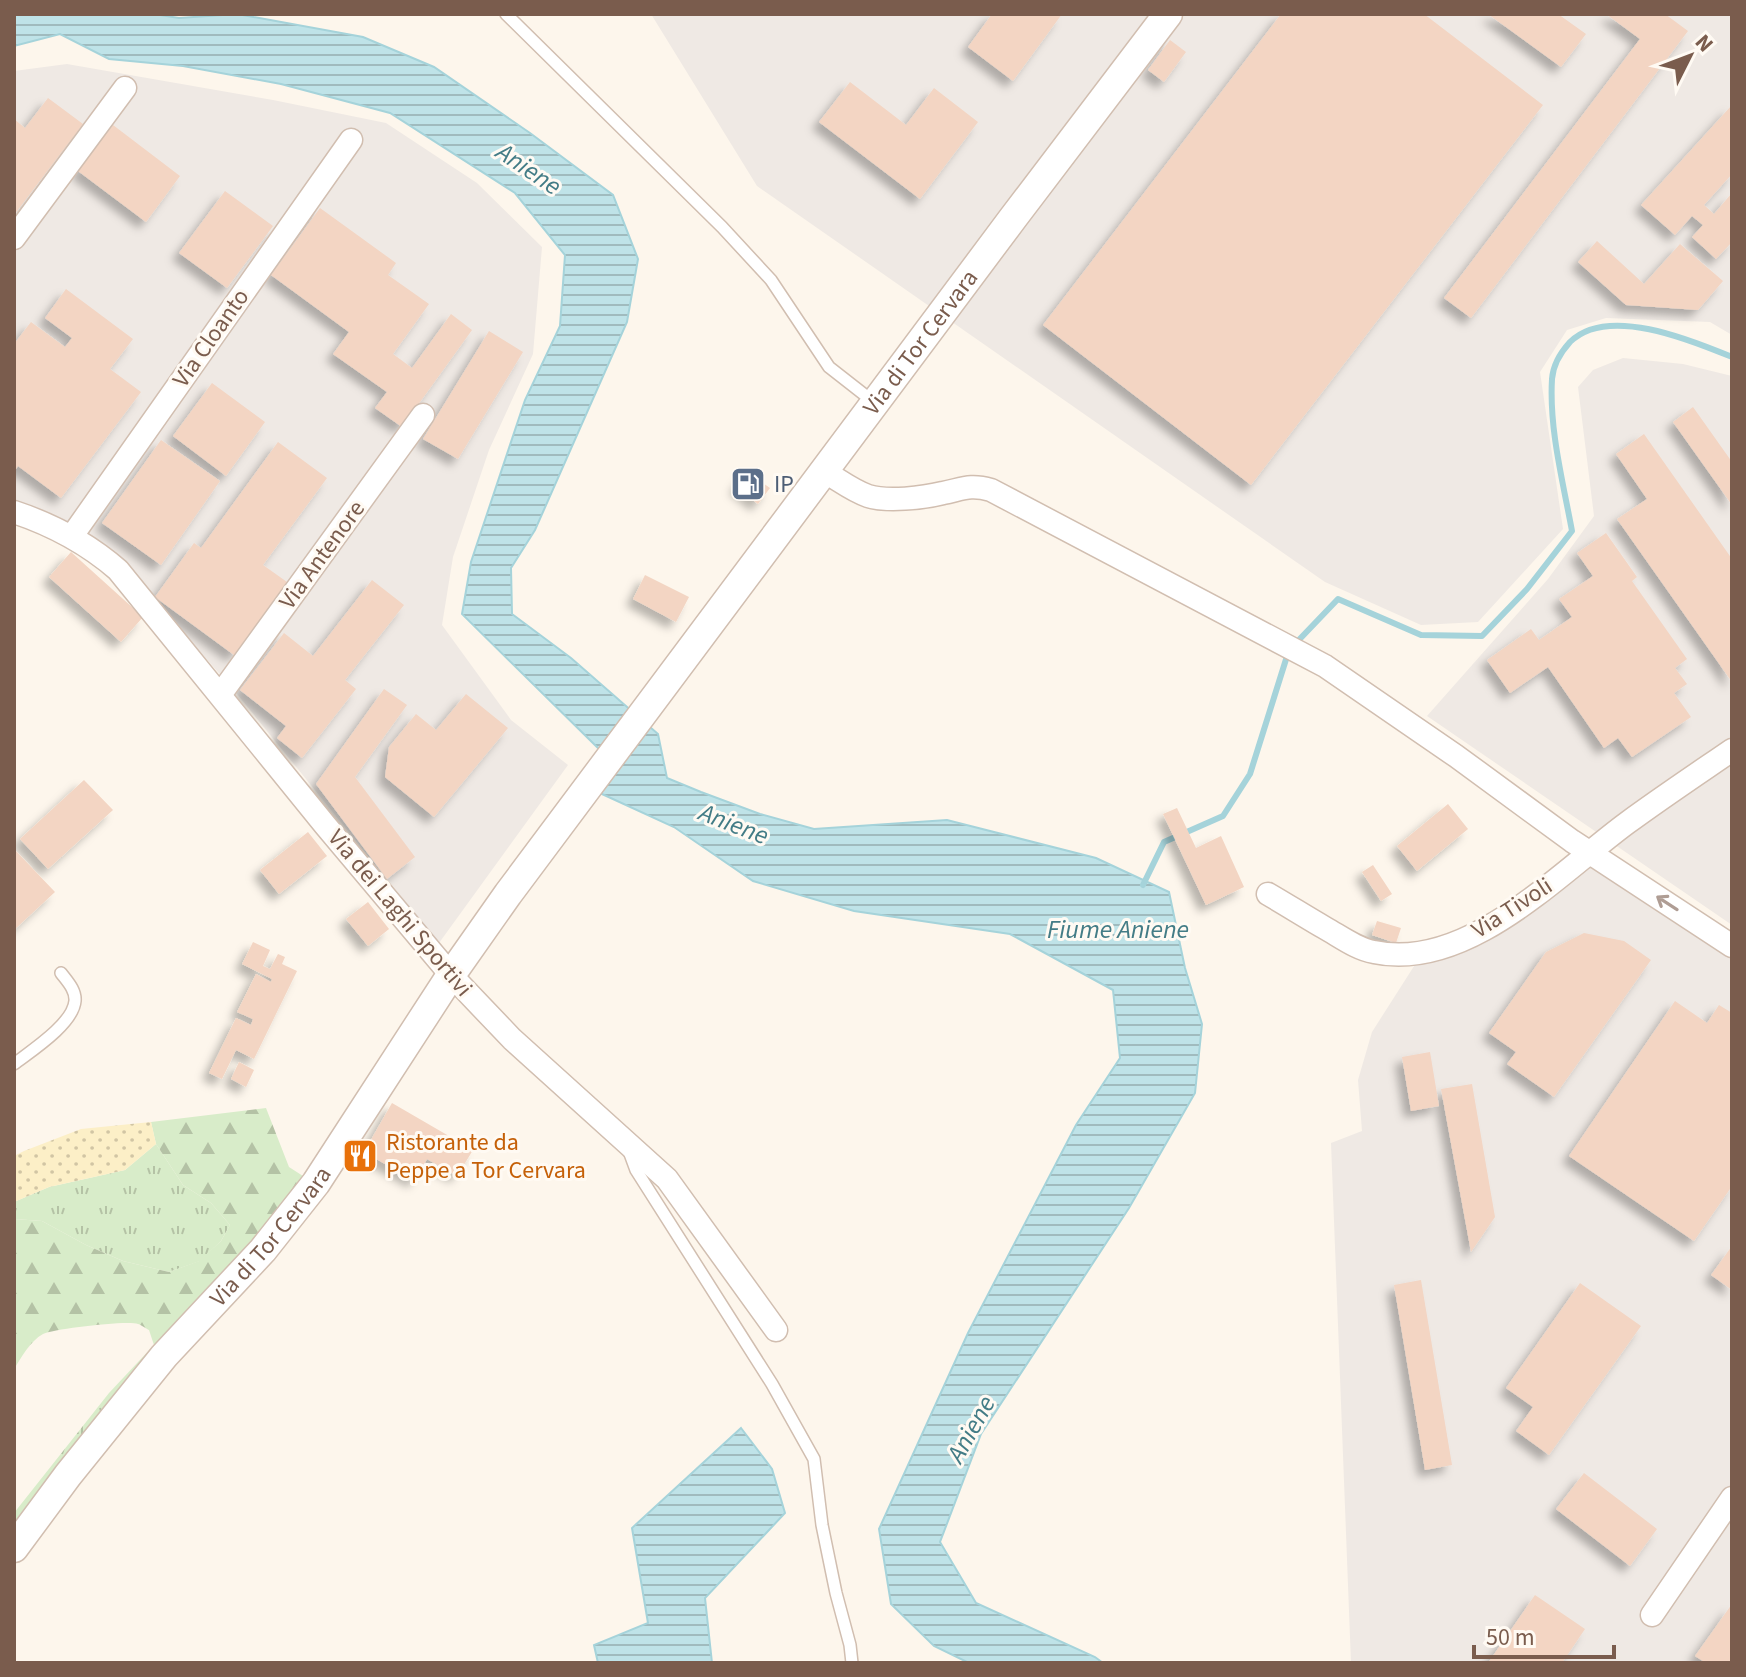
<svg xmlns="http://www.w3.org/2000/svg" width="1746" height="1677" viewBox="0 0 1746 1677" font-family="'Source Sans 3',sans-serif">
	<defs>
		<pattern id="grass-tufts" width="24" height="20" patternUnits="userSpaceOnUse" patternTransform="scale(2)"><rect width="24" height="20" fill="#d8ecc9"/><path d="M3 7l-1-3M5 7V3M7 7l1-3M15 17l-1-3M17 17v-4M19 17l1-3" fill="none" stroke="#b4c2a5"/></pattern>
		<pattern id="forest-firs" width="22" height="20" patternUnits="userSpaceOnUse" patternTransform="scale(2)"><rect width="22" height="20" fill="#d8ecc9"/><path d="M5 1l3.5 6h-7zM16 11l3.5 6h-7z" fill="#b4c2a5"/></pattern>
		<pattern id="sand-dots" width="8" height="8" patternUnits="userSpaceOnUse" patternTransform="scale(2)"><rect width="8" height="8" fill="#fcefc7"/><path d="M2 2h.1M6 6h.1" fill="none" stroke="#d1c5a4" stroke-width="1.8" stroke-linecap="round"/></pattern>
		<pattern id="water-rules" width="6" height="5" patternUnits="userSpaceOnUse" patternTransform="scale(2)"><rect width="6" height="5" fill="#bfe3e8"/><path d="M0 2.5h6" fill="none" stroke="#a0bbbe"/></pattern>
		<filter id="shadow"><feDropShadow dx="-7" dy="7" stdDeviation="4" flood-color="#0004"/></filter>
	</defs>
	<rect width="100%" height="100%" fill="#fdf6ec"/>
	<path fill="#efe9e4" d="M651,14H1732V335L1710,322L1606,318L1567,330L1540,372L1563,529L1478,622L1421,625L1325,582L757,186Z
		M67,64L273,100L386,123L477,183L542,247L533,354L489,450L453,557L442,625L511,720L568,765L439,943L233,689L140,584L14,509V71Z
		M1623,358L1683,364L1732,376V925L1427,716L1548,579L1594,516L1578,387L1593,370Z
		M1591,862L1732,955V1663H1351L1331,1143L1362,1131L1358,1080L1372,1032L1416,963Z"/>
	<path fill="url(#grass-tufts)" d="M156,1144L183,1185L211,1203L230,1225L221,1241L200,1261L169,1272L123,1261L86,1245L42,1221L14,1219V1202L49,1187L125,1170Z
		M154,1345H167L14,1539V1513L109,1393Z"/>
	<path fill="url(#forest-firs)" d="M266,1108L289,1167L303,1176L308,1183L167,1345H154L149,1330C148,1330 140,1324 138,1324C127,1320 53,1329 43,1334C30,1341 21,1358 14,1369V1219L42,1221L86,1245L123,1261L169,1272L199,1261L221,1241L230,1225L211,1203L183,1185L156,1144L151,1122Z"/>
	<path fill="url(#sand-dots)" d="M151,1122L156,1144L125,1170L49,1187L14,1202V1156L24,1151L81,1129Z"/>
	<path fill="url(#water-rules)" stroke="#a5d3da" stroke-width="2" d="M14,14H154L179,18L237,14L363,37L434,67L530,133L613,195L638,259L627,322L535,530L511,568L512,614L571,658L658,734L667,778L701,792L760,814L814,829L947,820L1096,858L1169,892L1185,968L1202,1024L1195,1093L1129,1208L981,1434L940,1542L976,1603L1095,1657L1103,1663H969L934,1646L891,1604L879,1529L968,1333L1076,1125L1120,1058L1113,990L1010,934L854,911L753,881L674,827L602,794V752L462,614L471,562L525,400L560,326L565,255L515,193L390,113L281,84L183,66L109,59L60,34L14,46Z
		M741,1428L772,1469L785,1513L705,1598L712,1663H598L594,1645L648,1623L632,1528Z"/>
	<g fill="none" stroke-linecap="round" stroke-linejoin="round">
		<path stroke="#a5d3da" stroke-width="6" d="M1295,644L1338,599L1421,635L1482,636L1527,589L1572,531C1563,482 1549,429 1552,379C1553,365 1561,352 1570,342C1607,305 1691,340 1732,357
			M1143,885L1164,842L1223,816L1250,774L1288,653"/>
	</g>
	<path fill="#f3d5c3" filter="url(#shadow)" d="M992,14H1062L1013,81L968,47Z
		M1281,14H1424L1543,105L1251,485L1043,325Z
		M1488,14H1558L1586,34L1561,67Z
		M1606,14H1665L1688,31L1471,318L1444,298L1640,39Z
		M1170,40L1186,52L1164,82L1148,70Z
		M850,82L906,125L934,88L978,122L920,199L819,122Z
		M48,98L83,124L14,215V119L25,128Z
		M1732,105V174L1704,205L1714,214L1732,193V242L1716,259L1692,237L1703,225L1692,216L1675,235L1641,205Z
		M113,125L180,176L146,222L78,171Z
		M225,191L273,226L227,288L179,253Z
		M320,208L396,263L388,275L429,304L393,354L412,368L451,314L472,330L402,427L375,408L387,392L333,354L349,332L271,275Z
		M1597,241L1644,284L1680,244L1723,281L1698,310L1626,305L1578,262Z
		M66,289L133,339L110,369L141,392L61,498L18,466L14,472V344L31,322L65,347L72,338L45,318Z
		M489,331L523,352L458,459L423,439Z
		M212,383L265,422L226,476L173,436Z
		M1693,407L1732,462V505L1673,422Z
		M1644,434L1732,559V682L1617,519L1647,499L1616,454Z
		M161,440L220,481L161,565L102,523Z
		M278,442L327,478L263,565L287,582L234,655L155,597L194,543L201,548Z
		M747,472L770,488L758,504L736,487Z
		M1606,533L1637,577L1632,581L1687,659L1675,668L1687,684L1674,693L1691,717L1632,757L1618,738L1604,748L1548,667L1510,693L1487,660L1531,629L1539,640L1572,617L1559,599L1593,576L1577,553Z
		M71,552L143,617L121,642L49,577Z
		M645,575L689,597L676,622L633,599Z
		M372,580L404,605L345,680L356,689L302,758L277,738L286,726L240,690L284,633L313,656Z
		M384,689L407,705L355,777L415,857L387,879L316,784Z
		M466,694L508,728L434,817L385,777L389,747L416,714L436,730Z
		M84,780L113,810L48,869L20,839Z
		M1448,804L1468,829L1417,871L1397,846Z
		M1177,808L1196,848L1221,836L1244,887L1206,905L1163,814Z
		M308,832L327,856L279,894L260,870Z
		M14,849L55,892L14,930Z
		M1373,865L1392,894L1381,901L1362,872Z
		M368,902L389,929L368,946L346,919Z
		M1377,921L1401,928L1396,943L1372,935Z
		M1584,933L1624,941L1651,960L1554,1097L1507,1064L1516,1052L1489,1033L1546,952Z
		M253,942L270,950L263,966L270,969L278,954L285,957L282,964L297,971L254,1059L236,1050L222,1079L209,1073L236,1018L251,1025L253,1019L237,1012L256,974L271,982L272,979L242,964Z
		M1675,1001L1707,1023L1719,1005L1732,1013V1186L1694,1241L1569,1156Z
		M1430,1052L1439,1106L1411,1111L1402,1057Z
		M239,1062L254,1070L246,1087L231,1079Z
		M1472,1084L1495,1217L1471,1252L1441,1089Z
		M392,1103L473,1150L457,1176L427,1159L415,1181L364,1152Z
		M1732,1246V1290L1711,1275Z
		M1421,1280L1452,1465L1425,1470L1394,1285Z
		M1580,1283L1641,1326L1549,1455L1516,1431L1533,1407L1506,1388Z
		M1584,1473L1657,1529L1630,1566L1556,1509Z
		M1535,1595L1585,1629L1562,1663H1488Z
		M1732,1604V1663H1706L1695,1656Z"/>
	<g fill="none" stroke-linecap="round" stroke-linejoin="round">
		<g stroke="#d1beb0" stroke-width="14">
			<path id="service" d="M506,14L722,227L771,280L829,367L875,403
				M14,1064C31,1051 73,1024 75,1001C76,990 67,981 61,973
				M629,1151L636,1170L772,1384L814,1459L822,1525L836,1593L850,1645L852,1663"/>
		</g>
		<g stroke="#d1beb0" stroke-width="25">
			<path id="minor" d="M14,238L125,88
				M825,472C839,480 853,491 868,496C887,502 923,498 943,493C963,489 970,484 991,490L1325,666L1456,756L1572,841L1732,946
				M14,512C53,525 87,543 118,570L325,825L451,975L512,1039L667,1179L776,1330
				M72,536L351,140
				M220,695L423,415
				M1268,894C1287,905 1306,917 1325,928C1341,937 1357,949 1374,952C1467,972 1559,873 1627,823C1661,798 1697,774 1732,750
				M1652,1615L1732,1498"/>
		</g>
		<g stroke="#d1beb0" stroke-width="31">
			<g id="tertiary">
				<path id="s1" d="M14,1548L68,1475L164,1356L263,1250L316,1183L451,975L508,894L1013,218L1168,14"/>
			</g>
		</g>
		<use href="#service" stroke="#fff" stroke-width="11"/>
		<use href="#minor" stroke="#fff" stroke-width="22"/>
		<use href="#tertiary" stroke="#fff" stroke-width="28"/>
	</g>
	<defs><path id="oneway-shaft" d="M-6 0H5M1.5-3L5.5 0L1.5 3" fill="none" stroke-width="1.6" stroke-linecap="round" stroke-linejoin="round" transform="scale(2)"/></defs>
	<use stroke="#af9d94" href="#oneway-shaft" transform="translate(1667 903) rotate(-147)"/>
	<defs>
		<g id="fuel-square" transform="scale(1.8)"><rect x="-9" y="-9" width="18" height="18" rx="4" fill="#5c6f8a" stroke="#fffaf3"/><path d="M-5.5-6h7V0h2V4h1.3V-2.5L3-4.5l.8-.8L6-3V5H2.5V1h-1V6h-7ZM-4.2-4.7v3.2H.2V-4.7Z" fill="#fff"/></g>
		<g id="restaurant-square" transform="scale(1.8)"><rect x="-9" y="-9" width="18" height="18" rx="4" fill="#e8710a" stroke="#fffaf3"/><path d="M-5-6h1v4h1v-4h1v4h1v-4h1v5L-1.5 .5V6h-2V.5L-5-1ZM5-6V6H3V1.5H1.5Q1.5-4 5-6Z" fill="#fff"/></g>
	</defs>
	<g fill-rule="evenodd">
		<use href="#fuel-square" x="748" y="484"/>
		<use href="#restaurant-square" x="360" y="1156"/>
	</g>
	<g text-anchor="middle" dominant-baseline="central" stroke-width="6" stroke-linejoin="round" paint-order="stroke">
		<g font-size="24" fill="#7a5c4d" stroke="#fffaf3">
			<text transform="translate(211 338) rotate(-55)">Via Cloanto</text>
			<text stroke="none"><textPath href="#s1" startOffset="1510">Via di Tor Cervara</textPath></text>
			<text transform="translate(322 555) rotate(-54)">Via Antenore</text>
			<text transform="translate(1512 908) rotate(-33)">Via Tivoli</text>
			<text transform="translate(400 913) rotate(50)">Via dei Laghi Sportivi</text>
			<text stroke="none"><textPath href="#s1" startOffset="404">Via di Tor Cervara</textPath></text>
		</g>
		<g font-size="24" fill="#4e5e75" stroke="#fffaf3" text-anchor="start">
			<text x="774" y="484">IP</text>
		</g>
		<g font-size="24" fill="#c56008" stroke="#fffaf3" text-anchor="start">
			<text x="386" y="1142">Ristorante da<tspan x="386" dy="28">Peppe a Tor Cervara</tspan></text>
		</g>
		<g font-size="26" font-style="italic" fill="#437c86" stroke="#fffaf3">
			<text transform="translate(529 169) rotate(34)">Aniene</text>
			<text transform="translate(734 824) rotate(21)">Aniene</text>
			<text x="1118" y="929">Fiume Aniene</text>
			<text transform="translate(971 1429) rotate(-61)">Aniene</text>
		</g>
	</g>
	<rect width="1746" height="1677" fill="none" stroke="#7a5c4d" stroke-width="32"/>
	<g transform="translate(1690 56) rotate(48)" stroke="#fffaf3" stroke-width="6" paint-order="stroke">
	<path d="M0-6L14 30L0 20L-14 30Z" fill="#7a5c4d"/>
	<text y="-12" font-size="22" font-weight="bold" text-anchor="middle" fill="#7a5c4d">N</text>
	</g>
	<path d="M1474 1645v12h140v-12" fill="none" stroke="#7a5c4d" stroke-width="4"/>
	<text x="1486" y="1645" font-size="24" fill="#7a5c4d" stroke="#fffaf3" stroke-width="6" paint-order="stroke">50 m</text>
</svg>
